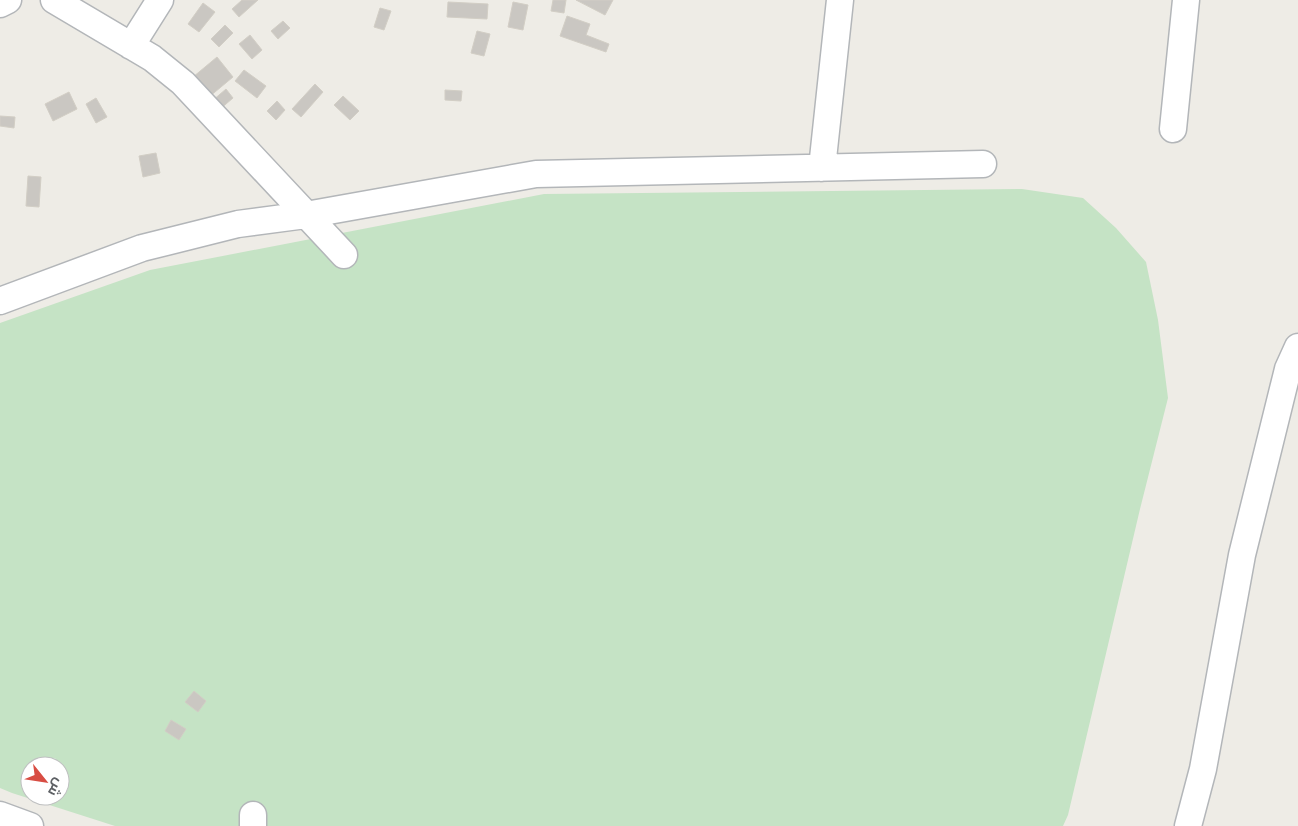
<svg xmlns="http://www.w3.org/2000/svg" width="1298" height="826" viewBox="0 0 1298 826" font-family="Raleway,Cairo,sans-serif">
	<rect width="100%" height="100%" fill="#eeece6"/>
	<path fill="#c5e3c5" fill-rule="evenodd" d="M1022,189L1083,198L1116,228L1146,262L1158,320L1168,398L1140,509L1068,815L1063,826H115L12,793L0,788V323L150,270L544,194ZM30,766H60V796H30Z"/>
	<path fill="#cac7c2" stroke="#d2cec5" d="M242,0H258L239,17L232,9Z
		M553,0H566L564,13L551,11Z
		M576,0H613L605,15Z
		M448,2L488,4L487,19L447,17Z
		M513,2L528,5L523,30L508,27Z
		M203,3L215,12L199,32L188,24Z
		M380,8L391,11L384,30L374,27Z
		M567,16L590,24L586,35L609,44L606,52L560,36Z
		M283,21L290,28L278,39L271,31Z
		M225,25L233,33L219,47L211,39Z
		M477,31L490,34L484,56L471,53Z
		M250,35L262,50L252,59L239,44Z
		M217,57L233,77L209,97L193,77Z
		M244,70L266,86L257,98L235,81Z
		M315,84L323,92L301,117L292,109Z
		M226,89L233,98L219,110L212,101Z
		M445,90L462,91L461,101L445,100Z
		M69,92L77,109L53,121L45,104Z
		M343,96L359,111L350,120L334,105Z
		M96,98L107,117L96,123L86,104Z
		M277,101L285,110L276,120L267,111Z
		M0,116L15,117L14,128L0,126Z
		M156,153L160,173L143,177L139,156Z
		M28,176L41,177L39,207L26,206Z
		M194,691L206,701L198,712L185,702Z
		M171,720L186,729L179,740L165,731Z"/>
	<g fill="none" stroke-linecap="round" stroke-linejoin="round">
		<g stroke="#b3b6b9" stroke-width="29">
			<path id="street" d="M54,0L152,58L183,83L344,255
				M0,4L8,0
				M131,46L160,0
				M1173,129L1186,0
				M822,168L840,0
				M0,301L142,248L238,224L306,215L536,174L983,164
				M0,815L30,826
				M253,815V826
				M1188,826L1203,769L1242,555L1288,369L1298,347"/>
		</g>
		<use href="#street" stroke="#fff" stroke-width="26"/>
	</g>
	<g transform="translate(45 781) rotate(120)"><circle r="24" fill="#ffffff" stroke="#bfc0c1"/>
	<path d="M0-4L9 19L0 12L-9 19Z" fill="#d84d43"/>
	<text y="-8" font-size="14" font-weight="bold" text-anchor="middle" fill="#5e6165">ش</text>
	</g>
</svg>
